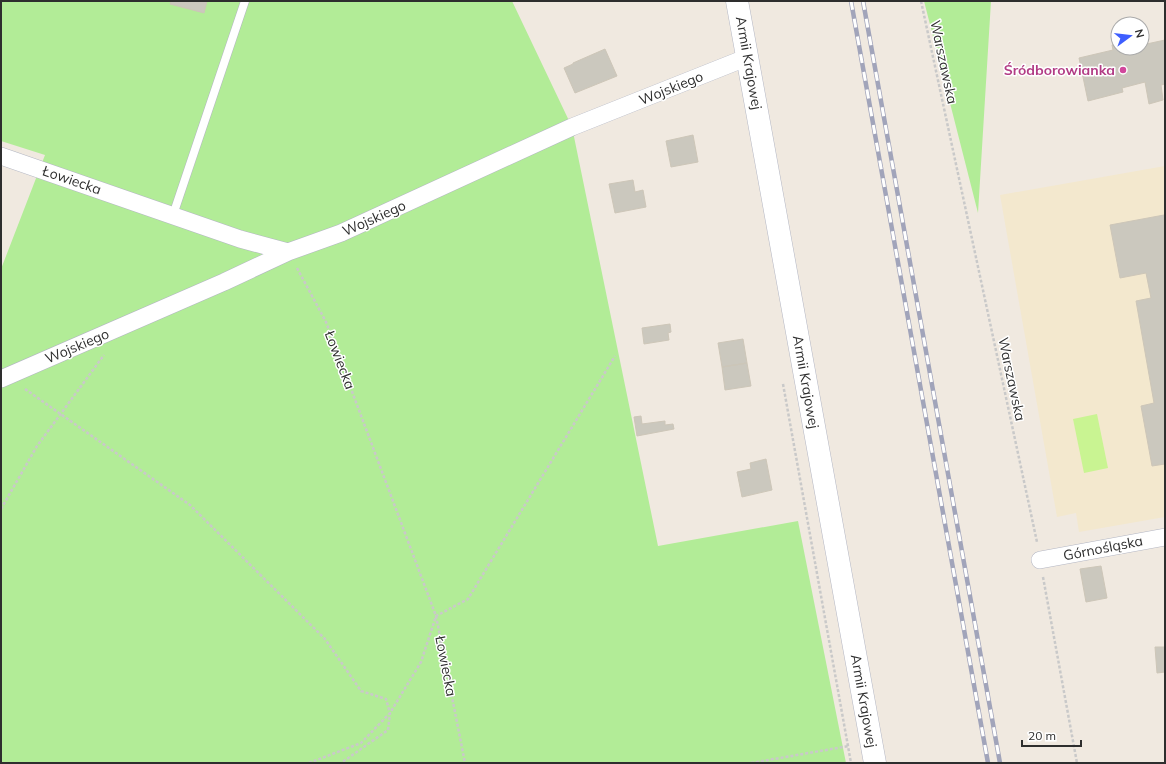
<svg xmlns="http://www.w3.org/2000/svg" width="1166" height="764" viewBox="0 0 1166 764" font-family="Mulish,sans-serif">
	<rect width="100%" height="100%" fill="#f0e9e0"/>
	<path fill="#f3e8ce" d="M1165,166V517L1079,532L1076,513L1057,517L1000,195Z"/>
	<path fill="#b2ec97" d="M1,1H512L572,127L658,546L798,521L846,763H1V269L45,155L1,141Z
		M924,1H991L978,213Z"/>
	<path fill="#c9f492" d="M1097,414L1108,468L1084,473L1073,419Z"/>
	<path fill="#cbc8be" stroke="#cdc6b8" d="M171,1H207L204,13L170,4Z
		M1165,40V84L1161,85L1163,100L1149,104L1145,82L1122,88L1123,92L1088,101L1079,58L1113,50L1112,45L1118,43V48H1142V45Z
		M605,49L617,76L575,93L564,68L573,64V63Z
		M693,135L698,162L671,167L666,141Z
		M633,180L635,192L643,190L646,207L615,213L609,184Z
		M1164,215L1165,464L1152,466L1141,406L1154,403L1136,301L1151,298L1146,273L1120,278L1110,225Z
		M670,324L671,332L668,333L669,340L644,344L642,328Z
		M743,339L747,363L722,367L718,343Z
		M747,363L751,386L725,390L722,367Z
		M641,416L642,424L665,421V425L673,424L674,429L637,436L634,417Z
		M766,459L772,490L742,497L737,472L751,469L750,463Z
		M1101,566L1107,598L1086,602L1080,569Z
		M1155,647H1165V672L1157,673Z"/>
	<g fill="none" stroke-linecap="round" stroke-linejoin="round">
		<g stroke="#b3b6c3" stroke-width="9">
			<path id="lane" d="M173,215L245,1"/>
		</g>
		<g stroke="#b3b6c3" stroke-width="18">
			<path id="street" d="M1,156L240,239L288,252
				M1,379L224,282L288,252L341,233L572,127L748,57
				M1040,560L1165,537"/>
		</g>
		<g stroke="#b3b6c3" stroke-width="23">
			<path id="secondary" d="M737,1L875,763"/>
		</g>
		<path stroke="#c9c9c9" stroke-width="2.5" stroke-dasharray="3 2" stroke-linecap="butt" d="M921,1L1037,542
			M297,268L326,322L436,616L465,763
			M783,384L851,763
			M25,389L190,505L325,639L361,691L386,699L390,713L388,730L341,763
			M1,509L37,446L104,355
			M1043,577L1077,763
			M309,763L361,743L390,713L421,662L436,616L468,599L615,356
			M751,763L849,746"/>
		<use href="#lane" stroke="#fff" stroke-width="8"/>
		<use href="#street" stroke="#fff" stroke-width="17"/>
		<use href="#secondary" stroke="#fff" stroke-width="22"/>
		<g stroke="#a1a4ba" stroke-width="4.5">
			<path id="rail" d="M851,1L988,763
				M863,1L1000,763"/>
		</g>
		<use href="#rail" stroke="#fff" stroke-width="3" stroke-dasharray="9" stroke-linecap="butt"/>
	</g>
	<circle fill="#d1479c" stroke="#fff" stroke-width="1.5" cx="1123" cy="70" r="4"/>
	<g text-anchor="middle" dominant-baseline="central" stroke-width="3" stroke-linejoin="round" paint-order="stroke">
		<g font-size="14" fill="#2e2e2e" stroke="#fff">
			<text transform="translate(944 62) rotate(78)">Warszawska</text>
			<text transform="translate(749 63) rotate(80)">Armii Krajowej</text>
			<text transform="translate(671 88) rotate(-22)">Wojskiego</text>
			<text transform="translate(72 180) rotate(19)">Łowiecka</text>
			<text transform="translate(374 218) rotate(-24)">Wojskiego</text>
			<text transform="translate(77 346) rotate(-23)">Wojskiego</text>
			<text transform="translate(340 360) rotate(69)">Łowiecka</text>
			<text transform="translate(1012 379) rotate(78)">Warszawska</text>
			<text transform="translate(806 382) rotate(80)">Armii Krajowej</text>
			<text transform="translate(1103 548) rotate(-11)">Górnośląska</text>
			<text transform="translate(446 666) rotate(79)">Łowiecka</text>
			<text transform="translate(864 701) rotate(80)">Armii Krajowej</text>
		</g>
		<g font-size="14" font-weight="bold" fill="#b23c85" stroke="#fff" text-anchor="end">
			<text x="1115" y="70">Śródborowianka</text>
		</g>
	</g>
	<rect width="1166" height="764" fill="none" stroke="#2e2e2e" stroke-width="4"/>
	<g transform="translate(1130 36) rotate(75)"><circle r="19" fill="#ffffff" stroke="#ababab"/>
	<path d="M0-3L7 15L0 10L-7 15Z" fill="#3e5eff"/>
	<text y="-6" font-size="11" font-weight="bold" text-anchor="middle" fill="#2e2e2e">N</text>
	</g>
	<path d="M1022 740v6h59v-6" fill="none" stroke="#2e2e2e" stroke-width="2"/>
	<text x="1028" y="740" font-size="12" fill="#2e2e2e" stroke="#ffffff" stroke-width="3" paint-order="stroke">20 m</text>
</svg>
